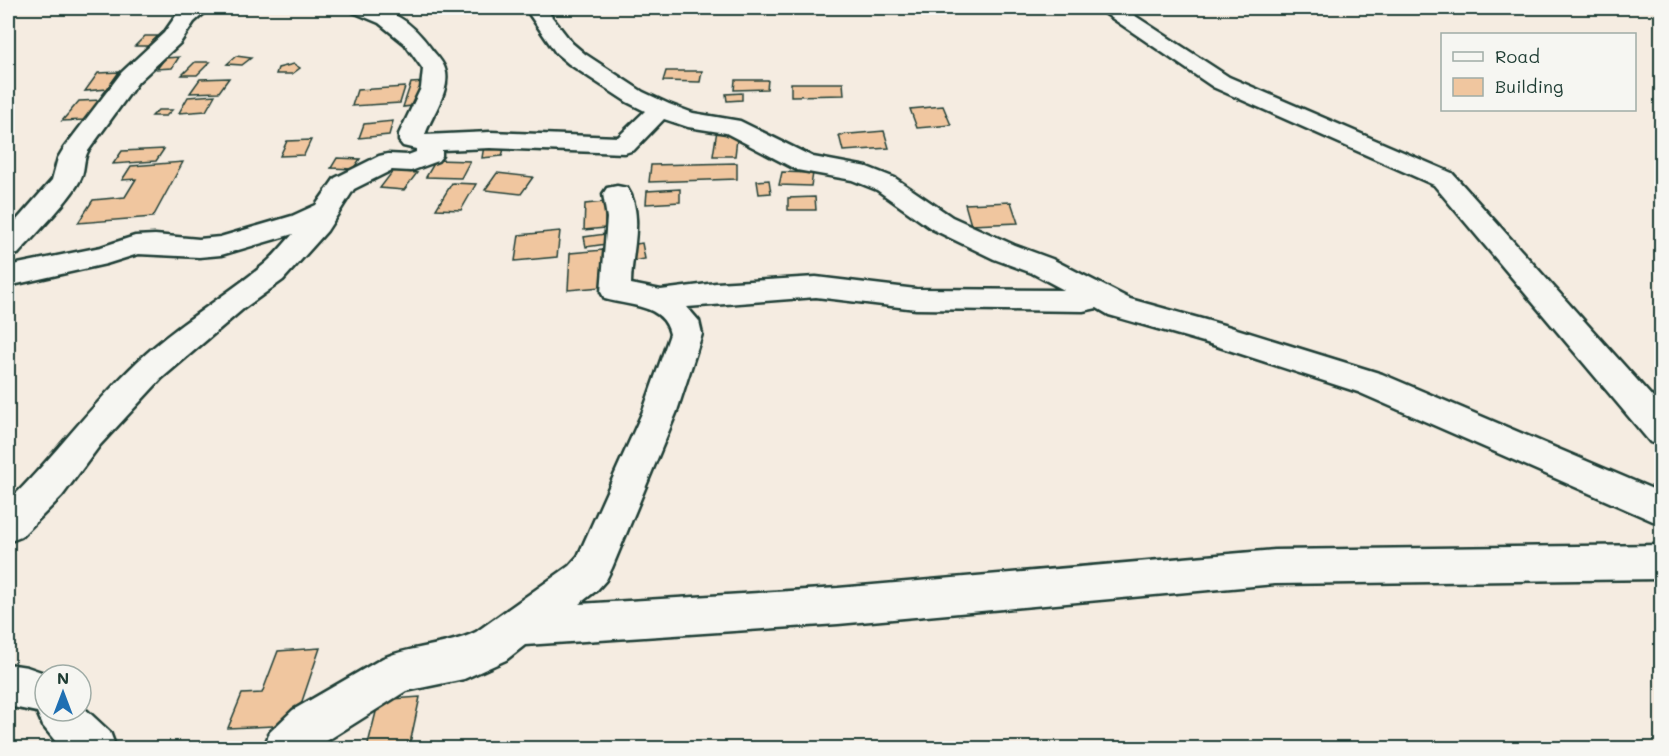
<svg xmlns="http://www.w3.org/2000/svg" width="1669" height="756" viewBox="0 0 1669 756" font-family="Mali,sans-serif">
	<rect width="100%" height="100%" fill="#f5ece1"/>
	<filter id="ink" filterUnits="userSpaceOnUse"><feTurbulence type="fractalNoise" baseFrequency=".0167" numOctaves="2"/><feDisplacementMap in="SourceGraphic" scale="12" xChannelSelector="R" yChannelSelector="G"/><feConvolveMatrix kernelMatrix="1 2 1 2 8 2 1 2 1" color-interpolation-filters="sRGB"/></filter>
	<g filter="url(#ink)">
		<path fill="#f0c69f" stroke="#1f3d34" stroke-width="1.5" d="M145,36H158L148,46H135Z
			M236,56L251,58L242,65L227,64Z
			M179,57L172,68L157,69L165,58Z
			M195,62H210L197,75H182Z
			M294,64L300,68L292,74H276L278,68Z
			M666,71H702L700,82L663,81Z
			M119,72L107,89L85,91L98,73Z
			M229,78L219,92L190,93L200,79Z
			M735,80H768L767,89L734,90Z
			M427,82L420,105L403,107L411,83Z
			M791,83H843L844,95L791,96Z
			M405,87L400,103L352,106L357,90Z
			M742,93V100L727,101L726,94Z
			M215,95L206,111L179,113L188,97Z
			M101,100L85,120L62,121L79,101Z
			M943,106L951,125L917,128L910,109Z
			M158,110H172L166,116H152Z
			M393,121L389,135L359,138L364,124Z
			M717,130H738L735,156H713Z
			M884,131L889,148L843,151L839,135Z
			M311,140L304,155L280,156L287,141Z
			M505,145L502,156L482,158L484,146Z
			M164,149L156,161L113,164L122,151Z
			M337,158L360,159L353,169L331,168Z
			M436,160L470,161L461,178L426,177Z
			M183,162L153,217L78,223L93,200L125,197L136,179L122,180L131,166Z
			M737,163V179L649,182L651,165Z
			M393,171L417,173L404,190L380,188Z
			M782,172L813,173L811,186L779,185Z
			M497,173L533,177L521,194L485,190Z
			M769,180L771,193L759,194L757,181Z
			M452,183L476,184L461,210L436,209Z
			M680,189V202L646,204L647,191Z
			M815,197L816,210H788V198Z
			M605,202V228L584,230L585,204Z
			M1011,202L1018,223L971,225L965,204Z
			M560,231L557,257L515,261L519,235Z
			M605,234L606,244L586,247L584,237Z
			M642,243L645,259L627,262L624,246Z
			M603,250L601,287L568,290L570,253Z
			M320,648L294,725L228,728L242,694L262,693L278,651Z
			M420,697L409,748H367L379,700Z"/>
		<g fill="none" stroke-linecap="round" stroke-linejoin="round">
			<g stroke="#1f3d34" stroke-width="5">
				<path id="minor" d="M187,8H210L194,22L180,43L138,82L88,151C83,160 85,169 81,178C73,197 34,236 18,254L8,256V230L52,180L58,158L64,148L122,72L164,33L178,13Z
					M350,8C387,4 410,19 432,50C436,55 443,62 445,69C452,89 431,116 425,135L490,132L618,137L645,111L627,102L569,64L556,53L525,8H545L572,43L585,54L643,92L669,104L693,113L740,121L813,157L867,167L895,178L952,217L1014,245L1052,259L1130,299L1227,326L1382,374L1662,493V525L1358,392L1207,343L1109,315L1097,308L1083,311L916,309L816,297L687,307L699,321L702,334L677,411L612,568L606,580L597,590L579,604L838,588L1275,550L1662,545V579L1275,584L838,624L525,645L506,660L464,679L406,691L325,742L318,748H264L270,732L293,710L383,658C413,646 447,646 476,632L569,566L578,556L643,411L670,334C664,304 629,306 605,299L601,292L607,218L603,194L607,188L617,186L627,188C645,215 631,254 631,284L661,290L716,283L816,277L916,289L1064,290L1032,273L994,259L932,229L877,190L852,180L797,170L726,133L688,127L664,119L634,150L625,153L490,148L442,150V156L438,161L411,171L392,170L354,189L327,231L283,280L243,309L162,378L100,445L62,496L21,537L8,542V502C53,458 91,405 138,361C175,326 221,299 261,267C273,258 283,245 293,234L221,255L199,257L138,254L106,264L8,286V266L101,247L135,236L155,235L199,239L220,237L292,216L316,205L335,178L379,156L388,154L408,155L416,152V149L403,146L399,141V134L421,88L423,69L405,44L379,23L353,12Z
					M1100,8H1123L1229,77L1452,173L1662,408V445L1650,442L1434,185L1213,87L1103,12Z
					M8,664L27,667L50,675H45V711H81V705L110,732L116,748H61L43,726L37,712L8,706Z"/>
			</g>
			<use href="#minor" fill="#f6f6f2" fill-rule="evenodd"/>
		</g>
	</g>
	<rect width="1669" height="756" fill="none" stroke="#f6f6f2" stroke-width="30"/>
	<rect x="15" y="15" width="1639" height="726" fill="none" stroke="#1f3d34" stroke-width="2" filter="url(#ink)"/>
	<rect x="1441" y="33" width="195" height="78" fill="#f6f6f2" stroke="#a0aca6" stroke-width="1.5"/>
	<rect x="1453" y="52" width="30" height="9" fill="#f6f6f2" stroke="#a0aca6" stroke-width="1.5"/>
	<text x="1495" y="63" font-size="18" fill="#1f3d34">Road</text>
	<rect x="1453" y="78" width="30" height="18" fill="#f0c69f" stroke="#a0aca6" stroke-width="1.5"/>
	<text x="1495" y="93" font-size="18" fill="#1f3d34">Building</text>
	<g transform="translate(63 693)"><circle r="28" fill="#f6f6f2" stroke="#a0aca6" stroke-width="1.5"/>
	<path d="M0-4.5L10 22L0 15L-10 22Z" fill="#1f6fb2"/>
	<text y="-9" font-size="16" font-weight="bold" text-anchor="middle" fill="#1f3d34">N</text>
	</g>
</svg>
